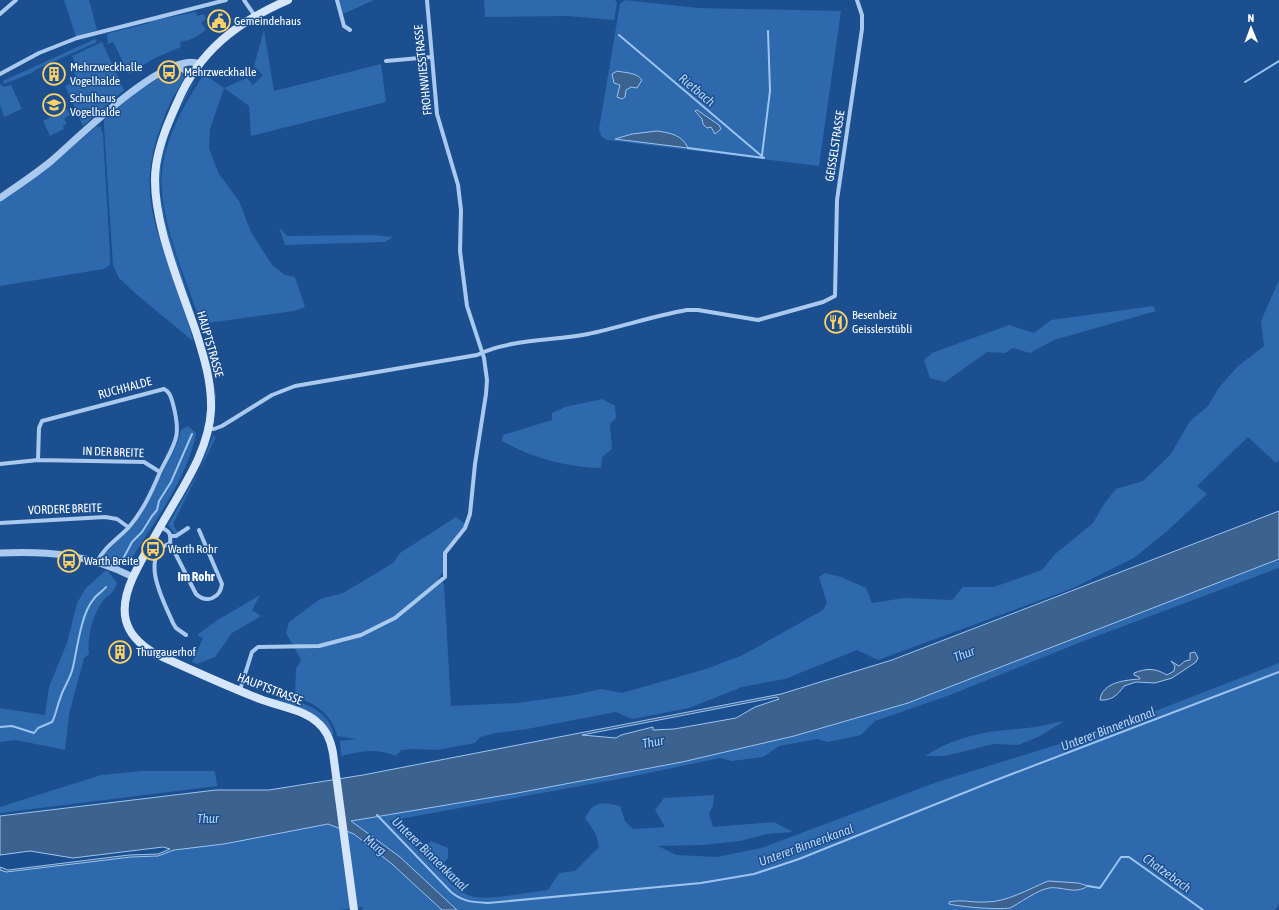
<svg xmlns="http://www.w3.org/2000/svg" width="1279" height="910" viewBox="0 0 1279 910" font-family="'Asap Condensed',sans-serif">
	<rect width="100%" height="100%" fill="#1b4f8f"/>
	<path fill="#2e69ad" d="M64,0H89L97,30L76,37Z
		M339,0H374L343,14Z
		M484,0H615L617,3L614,20L568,16L485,17Z
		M625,0L698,8L841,11L819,166L607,140L601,136L599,129L620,4Z
		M196,12L197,16L204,14L206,19L201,23L206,29C198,37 191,40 180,42L181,47L155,58L129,74L113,42L108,44L107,35L109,33L149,23V21Z
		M264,30L274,91L381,64L386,102L251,136L249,106L224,88L210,129L209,148L213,159L219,174L239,201L251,232L272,265L285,275L295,277L305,307L294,311L201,324C187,282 158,218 162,174C165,137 184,105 204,74L224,88L247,78L253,85L263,75L254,66Z
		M95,39L97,42L33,71L34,72L4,84L3,81Z
		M102,42L124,90L83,126L65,86L78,80L74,72L78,70L72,56Z
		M178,71L182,72L184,78C181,85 176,92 172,99C164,116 157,135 153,153C137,219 181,278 193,341L136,294L119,278L113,265L104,126V120L139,90L164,75L165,76Z
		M197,77L179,110L168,136L161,166L160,194L167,229L210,363L216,396L214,424C212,417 215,406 215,397C214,380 208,361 203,344C189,295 162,240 158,190C156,150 176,109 197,77Z
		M0,84L4,87L11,85L22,109L4,117L0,104Z
		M67,109L70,115L64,118L67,124L63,126L64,129L50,136L43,121Z
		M97,126L101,127L103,134L110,254V265L104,269L0,286V202L52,164Z
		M279,227L287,236L372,235L393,237L385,242L285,245Z
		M1279,280V460L1276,463L1248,437L1197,486L1207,494L1166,532L1134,558L1071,589L878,660L857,650L785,679L742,687L689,708L632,719L616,712L527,729L496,733L480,737L475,743L437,750L414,749L401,750L396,756C375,748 363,751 341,756L340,741L356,739L337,736C332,714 315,703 295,697L296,669L301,660L286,633L289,622L320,599L343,593L393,563L400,553L456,517L465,524L444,552L443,572L437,581L402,612L370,630L340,640L337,644L363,636L390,623L442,582L444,585L451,706L518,703L574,695L601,689L622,693L706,669L743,655L823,610L827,603L819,577L825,573L841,577L866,588L872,603L904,598L952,600L963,587H994L1042,570L1054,555L1093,523L1104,504L1116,489L1143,481L1171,454L1190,421L1208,406L1218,389L1237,367L1264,346L1261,321Z
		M1153,306L1156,311L1054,340L1030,353L1013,348L1005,353L987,352L945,382L930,378L924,360L932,353L1009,325L1034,333L1051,320Z
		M602,399L615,406L616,418L610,424L612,449L602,457L601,468C565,467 533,458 502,441L503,435L552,420V413L565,407Z
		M188,426L196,433C188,478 152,525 128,564L121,565L104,559V554C131,529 149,499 166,466C172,454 178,443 181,430Z
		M213,436L216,437L174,522V527L178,532L187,526L175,534L168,525L200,469Z
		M1279,559V568L1081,642L950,695L875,721L861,735L828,742L817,739L779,746L763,757L732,761L720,758L629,777L389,821L420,852L431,841L448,848V858L438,869C447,879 457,892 471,896C486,901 530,892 548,890L559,873L575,871L599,847L596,834L585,818C594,800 602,802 620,806L625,821L633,829L665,827L655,810L664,798L714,795L713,806L709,813L713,827L774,822L793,832L767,834L740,841L703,845L658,846L676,855L717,857L761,848L937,782L1114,727L1279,663V904L1275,910H457L400,857L351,821L512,794L682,762L794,736L908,702Z
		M105,571H108L117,583C113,596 109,593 102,602C92,617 87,637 89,654L84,658L69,714L65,750L16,740L0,742V708L45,715L49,687L67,643L77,603L86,588Z
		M260,595L252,610L261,616L232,633L215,657L197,664L192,662L203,638L197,635L216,621Z
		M273,699C297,699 327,707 334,734L332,735L330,732Z
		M1057,722H1063L1038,737L1018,745L994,744L945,756H925C946,742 972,734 997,731C1020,728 1034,729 1057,722Z
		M142,771H215L217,786L0,813V807L101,775Z
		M328,824L354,834L392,864L442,910H362L363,907L340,910H0V870L6,872L131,857L158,856L174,850L224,844Z"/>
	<path fill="#3c6290" stroke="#9cc4f0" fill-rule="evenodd" d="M617,71C625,73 636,72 642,80L637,88L631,87L626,90L625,97L622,99L617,97L620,85L614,83L612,74Z
		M697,110L719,125L721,129L715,134L711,127L707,128L703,124L702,119L695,111Z
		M657,131C671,133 682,135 688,148L615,139L632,134Z
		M1279,511V559L908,703L794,736L682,762L512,794L351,821L400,857L457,910H442L392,864L354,834L328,824L224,844L174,850L158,856L131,857L6,872L0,870V867L8,870L129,855L158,854L170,849L163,847L73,858L30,851L0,855V816L216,790H269L363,775L781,694L892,660ZM777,697L779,699L755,707L736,718L674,729L653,730V727L621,735L616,738L582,735Z
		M1195,652L1198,658L1196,662L1172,678L1155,683L1136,682L1124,686C1118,695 1111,701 1100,700C1102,682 1126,680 1140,679L1139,677L1134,675V673C1147,668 1155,668 1167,675L1174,671L1175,666L1171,661L1179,666L1185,661L1190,660V653Z
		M1048,881L1078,883L1088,886C1075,895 1062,886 1049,888C1037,890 1020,903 1010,908C998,910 962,907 949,904V902C962,899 973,903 986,902C1007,902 1029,889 1048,881Z"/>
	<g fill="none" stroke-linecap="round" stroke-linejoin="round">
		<path stroke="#9cc4f0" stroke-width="2" d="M619,35L764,158
			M1245,82L1279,61
			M688,148L764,158
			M762,155L770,91L768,31
			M123,559L132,542L142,532L152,516L157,510L159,501L171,482L192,434
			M0,727L12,726L34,733L38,728L52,722C56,715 57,706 60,699C63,688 71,678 73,667C77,650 81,614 93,600C96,595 102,592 106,587
			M377,815L451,892C463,902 473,902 488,903L701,883L754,874L799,859L991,782L1279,672
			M1088,886L1100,888L1121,857H1129L1203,910"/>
		<path stroke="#a9c9ee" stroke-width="4" d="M244,0L255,16
			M337,0L344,26L350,30
			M0,14L16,0
			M386,61L431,57
			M0,74L39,53L77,38L226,0
			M209,428L214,429L222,426L272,395L295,386L477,355C509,339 553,341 588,334C621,327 653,316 687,310H698L758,320L823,302L835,296L837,200L862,29V15L857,0
			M38,460L39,428L42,421L164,389C170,392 171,397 173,404C182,438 175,442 160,472
			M0,464L38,460L144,462L160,472C152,491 143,511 129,527C119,538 104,547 97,562
			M0,523L105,517L117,519L128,527
			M161,527C170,532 171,533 170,543L196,594C207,604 220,598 222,584L199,530
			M171,536H176L188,528
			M170,543C138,556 164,602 173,623L176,628L186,635
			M240,690L252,652L258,647L319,646L361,635L395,618L445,577V553L465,528L470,514L475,464L486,394L487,380L484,358L467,306L460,251L461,210L458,185L437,114L427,0"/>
		<path stroke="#a9c9ee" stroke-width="7" d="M171,68H182L191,74
			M0,198C17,186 34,175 50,162C75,141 168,48 199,64
			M0,553C49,551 88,554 133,577"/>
		<path stroke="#d6e6fa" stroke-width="8" d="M288,0C237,22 199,51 177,103C168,123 159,144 156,166C149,214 180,285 196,332C204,357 212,383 211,410C209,447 188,479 170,510C157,532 144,554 133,577C118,610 122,634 154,653C189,669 224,685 260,699C278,706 302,709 317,722C327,730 331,741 333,753L354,910"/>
	</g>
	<defs>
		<g id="civic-ring" transform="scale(1.15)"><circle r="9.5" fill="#1b4f8f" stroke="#ffd166" stroke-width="1.5"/><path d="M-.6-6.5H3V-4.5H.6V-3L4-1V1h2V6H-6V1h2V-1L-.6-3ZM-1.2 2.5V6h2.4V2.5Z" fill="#ffd166"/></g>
		<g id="bus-ring" transform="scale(1.15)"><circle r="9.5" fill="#1b4f8f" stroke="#ffd166" stroke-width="1.5"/><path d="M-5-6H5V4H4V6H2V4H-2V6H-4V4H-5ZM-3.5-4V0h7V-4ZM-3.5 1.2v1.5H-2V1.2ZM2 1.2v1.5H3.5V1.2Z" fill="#ffd166"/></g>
		<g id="building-ring" transform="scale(1.15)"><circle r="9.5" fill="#1b4f8f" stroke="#ffd166" stroke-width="1.5"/><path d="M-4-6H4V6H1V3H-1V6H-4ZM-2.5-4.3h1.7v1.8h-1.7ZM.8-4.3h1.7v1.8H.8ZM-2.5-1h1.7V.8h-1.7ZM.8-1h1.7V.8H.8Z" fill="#ffd166"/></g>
		<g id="school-ring" transform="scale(1.15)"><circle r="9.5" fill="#1b4f8f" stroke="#ffd166" stroke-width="1.5"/><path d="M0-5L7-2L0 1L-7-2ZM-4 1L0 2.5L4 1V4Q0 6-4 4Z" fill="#ffd166"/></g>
		<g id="restaurant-ring" transform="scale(1.15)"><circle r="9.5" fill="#1b4f8f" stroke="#ffd166" stroke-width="1.5"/><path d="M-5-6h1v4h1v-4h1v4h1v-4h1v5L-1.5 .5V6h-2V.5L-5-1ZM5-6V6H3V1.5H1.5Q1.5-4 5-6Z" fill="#ffd166"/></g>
	</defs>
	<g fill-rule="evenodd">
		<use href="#civic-ring" x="219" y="21"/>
		<use href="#bus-ring" x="169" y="72"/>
		<use href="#building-ring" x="54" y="74"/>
		<use href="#school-ring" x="54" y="105"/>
		<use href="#restaurant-ring" x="836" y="322"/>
		<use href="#bus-ring" x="153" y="549"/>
		<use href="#bus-ring" x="69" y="561"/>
		<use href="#building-ring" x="120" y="652"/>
	</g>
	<g text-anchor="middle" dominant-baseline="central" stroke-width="3" stroke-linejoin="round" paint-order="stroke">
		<g font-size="12" fill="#fff" stroke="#1b4f8f" text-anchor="start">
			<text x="234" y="21">Gemeindehaus</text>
			<text x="70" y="67">Mehrzweckhalle<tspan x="70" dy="14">Vogelhalde</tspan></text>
			<text x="184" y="72">Mehrzweckhalle</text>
			<text x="70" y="98">Schulhaus<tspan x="70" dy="14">Vogelhalde</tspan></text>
			<text x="852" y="315">Besenbeiz<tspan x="852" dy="14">Geisslerstübli</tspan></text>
			<text x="168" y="549">Warth Rohr</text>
			<text x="84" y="561">Warth Breite</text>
			<text x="136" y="652">Thurgauerhof</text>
		</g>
		<g font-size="12" fill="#fff" stroke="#1b4f8f">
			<text transform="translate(423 70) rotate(-96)">FROHNWIESSTRASSE</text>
			<text transform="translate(835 146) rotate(-81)">GEISSELSTRASSE</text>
			<text transform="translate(210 344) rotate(74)">HAUPTSTRASSE</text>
			<text transform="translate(125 388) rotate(-15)">RUCHHALDE</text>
			<text transform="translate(113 452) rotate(2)">IN DER BREITE</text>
			<text transform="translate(65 509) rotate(-2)">VORDERE BREITE</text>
			<text transform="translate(270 689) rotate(21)">HAUPTSTRASSE</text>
		</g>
		<g font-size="13" font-style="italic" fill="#b5d3f5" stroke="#1b4f8f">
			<text transform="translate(697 90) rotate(40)">Rietbach</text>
			<text transform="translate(964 654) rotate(-21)">Thur</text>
			<text transform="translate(1108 729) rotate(-21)">Unterer Binnenkanal</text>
			<text transform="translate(653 742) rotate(-10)">Thur</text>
			<text x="208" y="818">Thur</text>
			<text transform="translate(375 845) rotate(38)">Murg</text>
			<text transform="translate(806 845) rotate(-20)">Unterer Binnenkanal</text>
			<text transform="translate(430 854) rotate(44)">Unterer Binnenkanal</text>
			<text transform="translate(1167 873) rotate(36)">Chatzebach</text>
		</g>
		<g font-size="13" font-weight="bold" fill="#fff" stroke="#1b4f8f">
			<text x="196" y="576">Im Rohr</text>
		</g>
	</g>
	<g transform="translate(1251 28) rotate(359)" stroke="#1b4f8f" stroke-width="3" paint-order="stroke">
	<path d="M0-3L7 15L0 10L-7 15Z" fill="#ffffff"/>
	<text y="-6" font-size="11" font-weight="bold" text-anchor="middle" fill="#ffffff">N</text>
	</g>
</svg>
